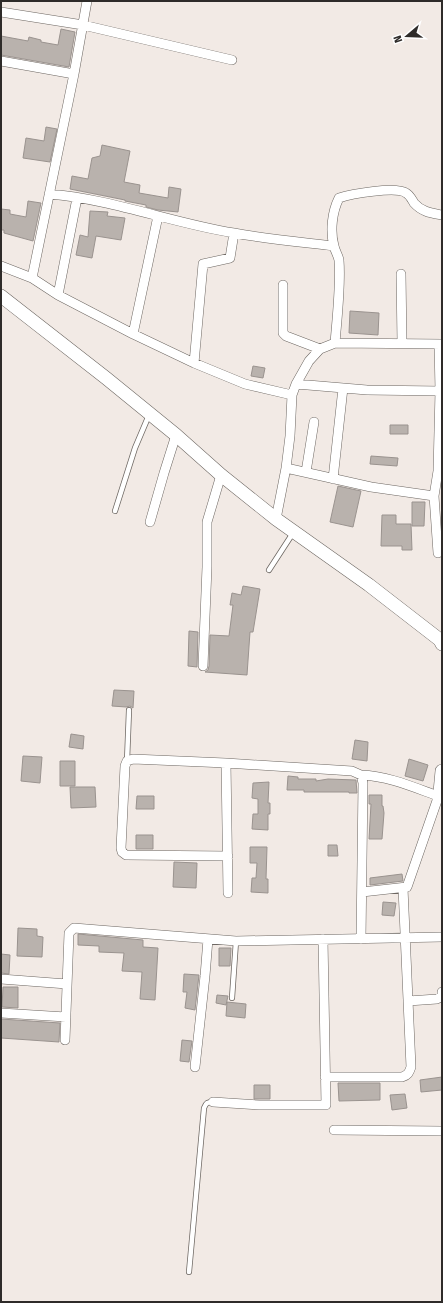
<svg xmlns="http://www.w3.org/2000/svg" width="443" height="1303" viewBox="0 0 443 1303" font-family="'Fira Sans Condensed',sans-serif">
	<rect width="100%" height="100%" fill="#f2eae5"/>
	<path fill="#b9b2ad" stroke="#9a938f" d="M61,29L75,32L69,67L1,55V36L28,41L29,37L41,40V42L58,45Z
		M46,127L57,129L50,162L23,158L26,138L44,141Z
		M102,145L130,151L124,182L140,185L139,193L168,198L169,187L181,189L178,212L158,210L146,207V205L125,201V200L70,189L72,176L88,179L92,158L100,156Z
		M28,201L41,203L33,241L4,233V230H1V209L10,210V214L26,217Z
		M90,211L108,212L107,216L125,218L121,240L96,236L92,258L76,255L80,235L88,237Z
		M350,311L379,313L378,335L349,333Z
		M253,366L265,368L263,378L251,376Z
		M390,425H408V434H390Z
		M371,456L398,458L397,466L370,464Z
		M338,486L361,491L353,527L330,522Z
		M412,502H425L424,526H412Z
		M382,515H396V524H411L412,550H402V546H381Z
		M243,586L260,589L253,632H250L247,675L205,672L208,670L209,666L210,635L229,636L233,605H230L232,593L241,595Z
		M189,631L198,632L197,667L188,666Z
		M114,690L134,691L133,708L130,706L126,707L112,706Z
		M71,734L84,736L83,749L69,747Z
		M355,740L368,742L367,761L352,759Z
		M23,756L42,757L40,783L21,781Z
		M409,759L428,765L423,781L405,776Z
		M60,761H75V786H60Z
		M288,776L298,777V779H316V781L328,779L356,780L357,793H349V792H304V790H287Z
		M269,782L268,803H270V814H268V830L252,829L253,814H258V799L252,798L253,783Z
		M70,787H95L96,807L71,808Z
		M369,795H382V806H383L384,813L382,839H369L371,804H369Z
		M137,796H154V809H136Z
		M136,835H153V849H136Z
		M328,845H337L338,856H328Z
		M250,847H267L266,879H268V893L251,892L252,878H256L257,863H250Z
		M174,862L197,863L196,888L173,887Z
		M402,874L403,881L370,885V878Z
		M383,902L396,903L394,916L382,915Z
		M18,928L37,929V936L43,937L42,957L17,956Z
		M78,934L143,940V947L158,948L155,1000L140,999L142,972L122,971L124,953L99,952V946L78,945Z
		M219,948H231L230,966H219Z
		M1,954L10,955L9,974L1,973Z
		M184,974L199,975L195,1010L185,1008L187,992H183Z
		M3,987H18V1008L2,1007Z
		M217,995L228,996L226,1005L216,1003Z
		M227,1002L246,1004L245,1018L226,1016Z
		M1,1019L60,1023L59,1042L1,1038Z
		M182,1040L192,1041L189,1062L180,1061Z
		M442,1077V1090L421,1092L420,1080Z
		M338,1083H380V1100L339,1101Z
		M254,1085H270V1099H254Z
		M405,1094L407,1108L392,1110L390,1095Z"/>
	<g fill="none" stroke-linecap="round" stroke-linejoin="round">
		<g stroke="#6d6762" stroke-width="6">
			<path id="lane" d="M115,511L135,448L149,415
				M269,570L293,533
				M127,761L129,710
				M232,998L236,941
				M189,1272L204,1108C206,1103 207,1102 213,1102"/>
		</g>
		<g stroke="#6d6762" stroke-width="10">
			<path id="street" d="M1,12L83,25L232,60
				M1,61L74,74
				M49,194C112,199 172,223 234,233C267,239 300,242 334,246
				M1,266L32,278L58,295L133,334L194,363L245,384L292,395
				M401,274L402,343
				M32,278L74,74L87,1
				M283,285V333L286,336L320,349
				M58,295L77,198
				M133,334L158,216
				M335,343C337,318 341,285 339,260C338,255 335,251 334,246C330,231 332,212 339,198C351,194 396,186 406,193C410,195 412,200 414,203C422,212 431,213 442,215
				M194,363L203,264L230,258L234,233
				M296,384L367,390L440,391
				M286,468L371,487L434,496
				M306,472L314,422
				M333,479L343,388
				M276,519L286,468L290,436L292,395L296,384L309,361L320,349L335,343L442,344
				M150,522L164,473L176,435
				M438,553L434,496L438,471L440,391L439,344
				M203,666L207,567V522L221,475
				M226,763L228,893
				M361,775C388,776 413,787 438,796
				M228,856L126,855L122,852L121,848L125,766L127,761L133,759L226,763L352,771L361,775L363,783L361,939
				M362,892L407,887L440,792
				M1,979L67,984
				M408,1001L437,999L442,996V992
				M1,1013L66,1017
				M65,1040L69,933L74,928L236,941L442,937
				M195,1067L205,976L208,939
				M325,1077H402C408,1075 409,1073 411,1067L403,888
				M213,1102L259,1105H326L323,939
				M334,1130L442,1131"/>
		</g>
		<g stroke="#6d6762" stroke-width="14">
			<path id="secondary" d="M1,296L106,378L176,435L221,475L276,519L369,585L440,640L442,644
				M442,771L440,792L442,796"/>
		</g>
		<use href="#lane" stroke="#fff" stroke-width="4.5"/>
		<use href="#street" stroke="#fff" stroke-width="9"/>
		<use href="#secondary" stroke="#fff" stroke-width="13"/>
	</g>
	<rect width="443" height="1303" fill="none" stroke="#2e2b29" stroke-width="4"/>
	<g transform="translate(407 36) rotate(251)" stroke="#ffffff" stroke-width="3" paint-order="stroke">
	<path d="M0-3L7 15L0 10L-7 15Z" fill="#2e2b29"/>
	<text y="-6" font-size="11" font-weight="bold" text-anchor="middle" fill="#2e2b29">N</text>
	</g>
</svg>
